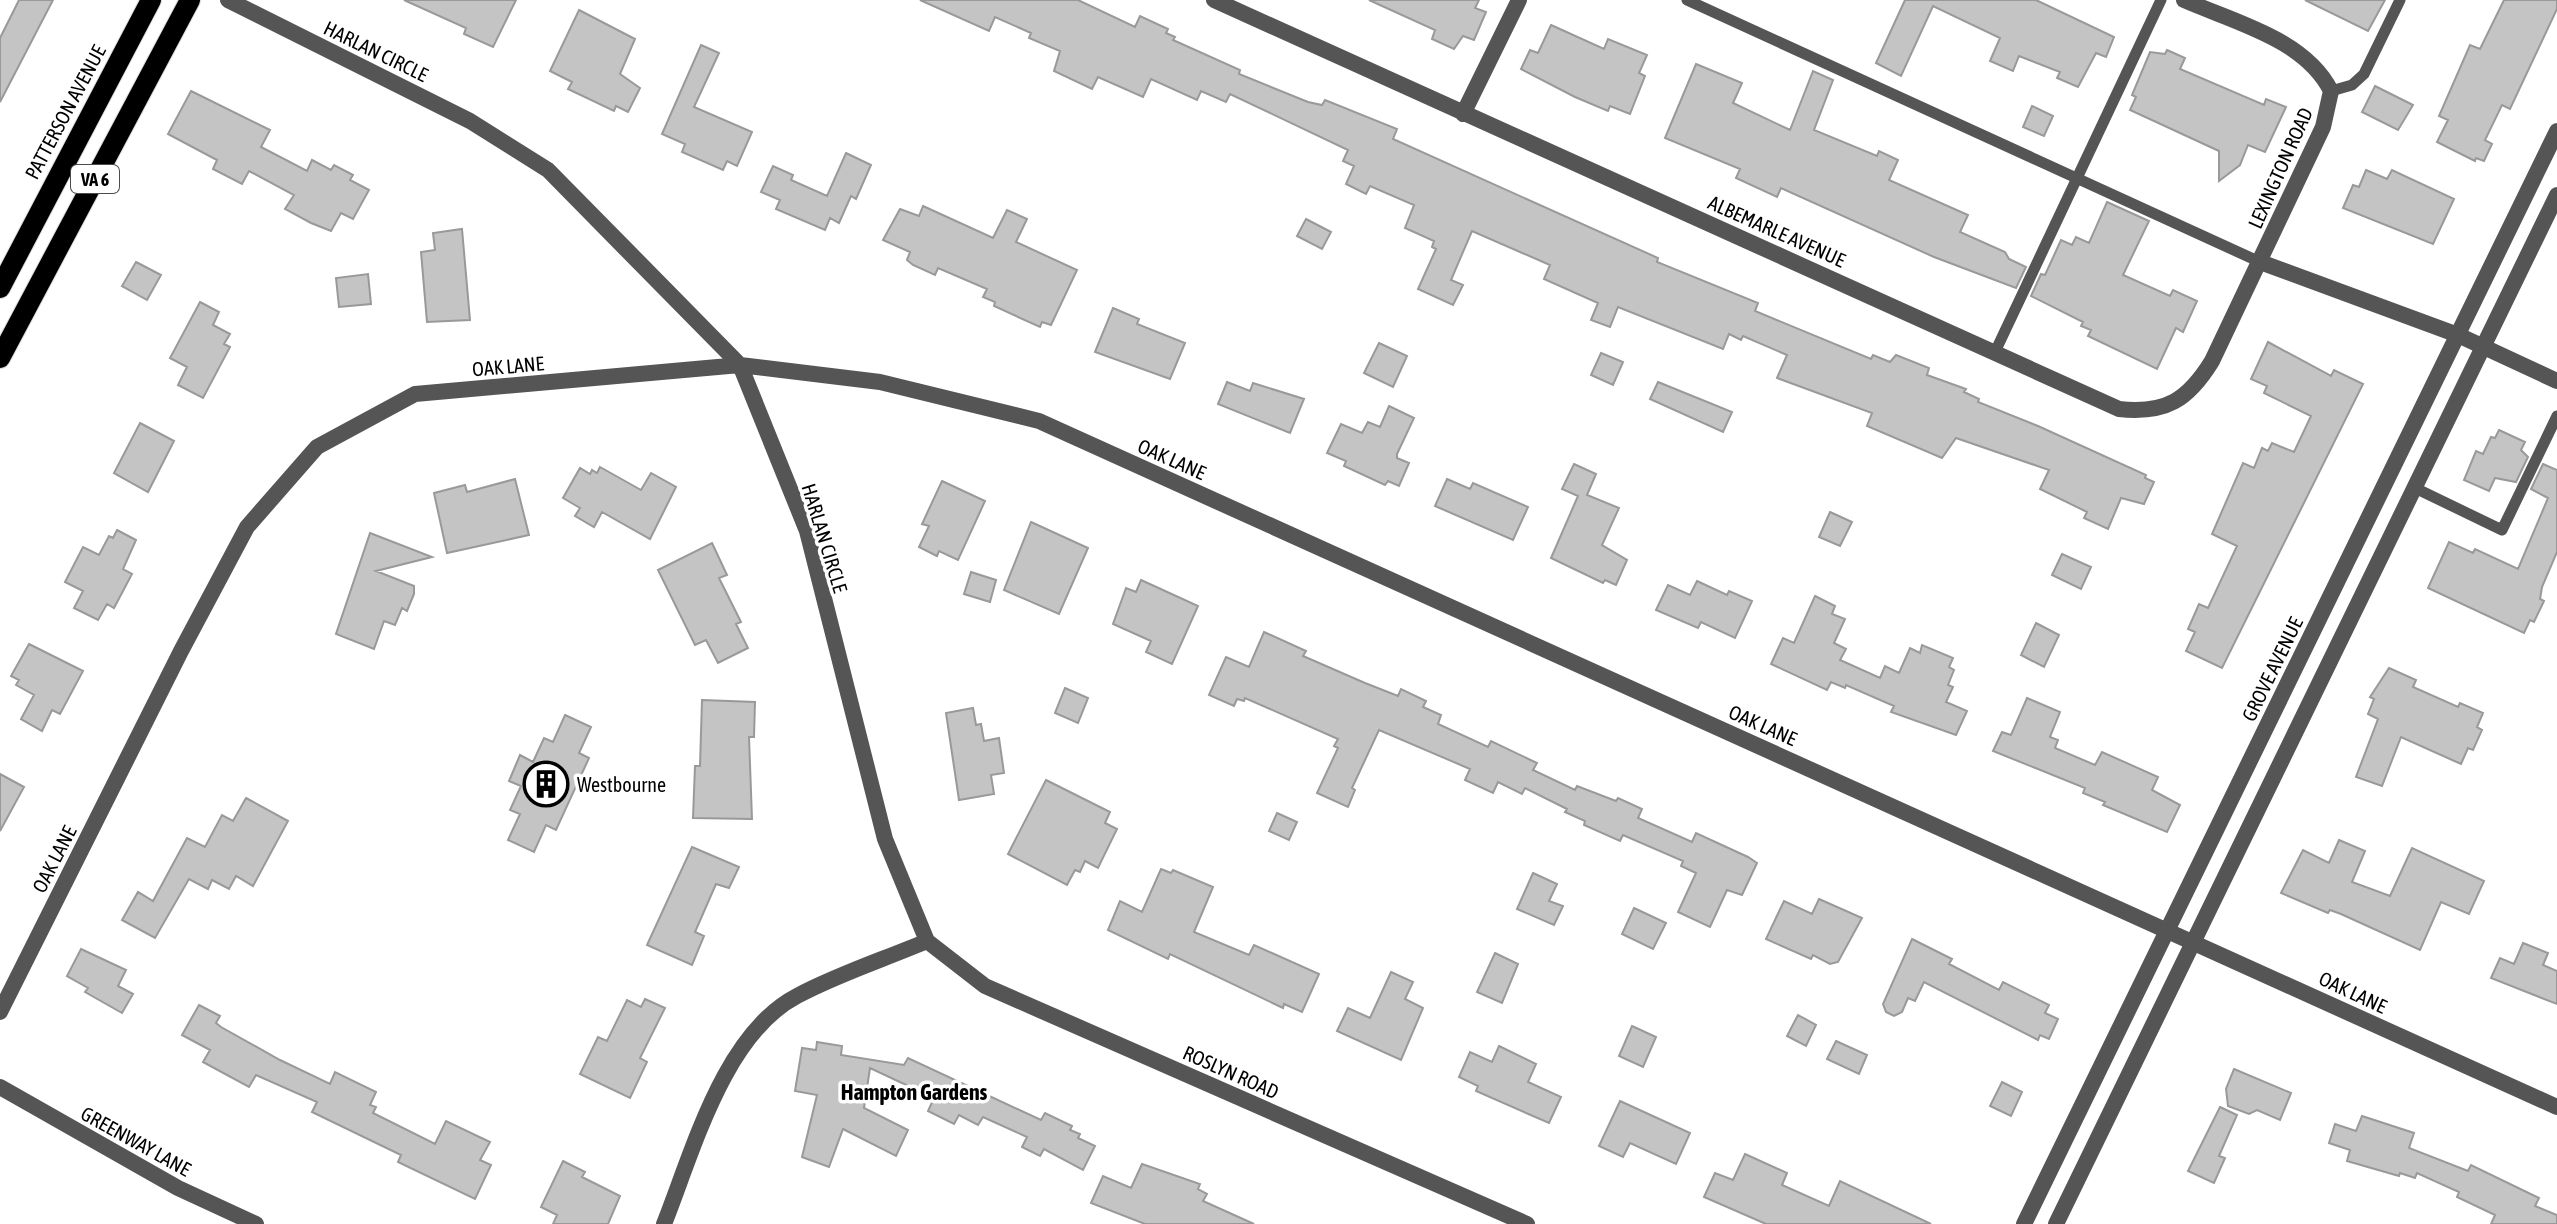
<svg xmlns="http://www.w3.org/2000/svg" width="2557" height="1224" viewBox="0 0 2557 1224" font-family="'Asap Condensed',sans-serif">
	<rect width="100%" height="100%" fill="#fff"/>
	<path fill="#c4c4c4" stroke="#999" stroke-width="2" d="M19,0H53L0,102V38Z
		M404,0H516L493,47L464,34L466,28Z
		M920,0H1078L1135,27L1140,16L1168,29L1166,33L1175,37L1173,40L1240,70L1239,74L1308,102L1322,105L1325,100L1397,129L1393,139L1658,258L1657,262L1758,303L1755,311L1871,359L1873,355L1890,362L1896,355L1929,368L1927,375L1966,389L1964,392L1979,399L1978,402L2038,426L2146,475L2145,478L2154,482L2144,504L2121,498L2108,529L2084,518L2087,512L2040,489L2049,470L1956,438L1942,458L1867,426L1872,413L1777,378L1787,355L1743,336L1741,340L1729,334L1723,349L1618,307L1610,327L1591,320L1598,303L1544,279L1550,265L1472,231L1451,280L1463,285L1453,305L1418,289L1436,249L1432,247L1434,241L1405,228L1414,205L1370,186L1366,194L1346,184L1354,166L1343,161L1348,150L1230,94L1226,102L1201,91L1197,100L1151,79L1143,97L1098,77L1092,89L1054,71L1060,51L1029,38L1031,33L995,17L989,31Z
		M1369,0H1479L1475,8L1486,12L1474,40L1463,36L1454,49L1432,39L1435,30Z
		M1905,0H2036L2114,37L2106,57L2096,53L2078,87L2057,78L2060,72L2019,56L2013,71L1990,61L2000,38L1933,6L1901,76L1876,63Z
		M2305,0H2385L2368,31Z
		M2504,0H2557V9L2510,109L2502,105L2485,140L2492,144L2484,161L2476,158L2475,161L2437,142L2448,120L2439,116L2470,45L2480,49Z
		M579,10L635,39L620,74L640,88L628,112L616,106L614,111L568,89L572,82L550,71Z
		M1551,25L1604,49L1608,39L1647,55L1639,73L1645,76L1630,114L1610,106L1608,111L1575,97L1521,69L1530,50L1538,53Z
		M701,45L719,53L694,107L752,132L737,166L727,161L723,170L682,152L685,144L662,134Z
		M2167,50L2185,58L2180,69L2264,105L2266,99L2286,107L2265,152L2248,145L2240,165L2219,181V151L2130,110L2136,97L2132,95L2150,52L2165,54Z
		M1696,64L1742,83L1733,103L1790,130L1813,71L1833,80L1814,130L1877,156L1879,151L1898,160L1889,180L1968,215L1960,232L2005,252L2009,259L2026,267L2016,288L1934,257L1781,188L1777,197L1736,178L1740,169L1665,138Z
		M2375,86L2413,105L2398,130L2362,112Z
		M191,91L270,130L261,147L307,171L312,160L331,170L334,165L353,175L350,180L369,190L353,219L341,213L331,231L311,223L285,209L294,195L249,171L242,184L213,169L217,160L168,134Z
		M2032,106L2053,116L2044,136L2023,127Z
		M846,153L871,165L856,199L851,196L839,223L830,218L825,230L776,209L780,200L761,192L773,166L793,175L791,180L827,196Z
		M2366,170L2387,179L2392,170L2454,199L2433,244L2343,208L2353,185L2359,187Z
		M2107,202L2149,221L2123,275L2170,296L2173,290L2197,301L2183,332L2176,328L2157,369L2088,336L2091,330L2081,326L2083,322L2031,296L2041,274L2045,275L2061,240L2072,245L2076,237L2089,243Z
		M923,206L993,238L1007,210L1027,219L1016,242L1077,270L1051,325L1042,322L1040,327L994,306L995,302L983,297L987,289L938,268L935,275L913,265L907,260L910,252L883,240L900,209L919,216Z
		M1306,219L1331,232L1322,249L1297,236Z
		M462,229L470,320L427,322L421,252L435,250L433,233Z
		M136,262L161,275L147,300L122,286Z
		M368,274L371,304L339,307L336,278Z
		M200,302L219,312L213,325L230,334L224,344L230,347L203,398L178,385L187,367L170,358Z
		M1113,308L1139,319L1137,324L1185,343L1170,379L1095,352Z
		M2268,342L2331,376L2334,370L2363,384L2222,668L2186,651L2195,632L2188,629L2199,604L2208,608L2237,546L2212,534L2243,463L2254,468L2262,448L2268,451L2272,443L2294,452L2311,416L2264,393L2267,386L2251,379Z
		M1379,343L1407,356L1393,387L1364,373Z
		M1601,353L1623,362L1613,385L1591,375Z
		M1227,382L1250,391L1253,383L1304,399L1290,433L1218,404Z
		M1658,382L1732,412L1723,432L1650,399Z
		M1389,406L1414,418L1397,454V458L1409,463L1399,486L1388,481L1385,485L1344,466L1346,461L1327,453L1341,424L1362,433L1368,422L1380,427Z
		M140,423L174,441L148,492L114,473Z
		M2499,430L2525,442L2521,450L2528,457L2516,482L2495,478L2489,491L2464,480L2476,451L2483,454L2491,437L2495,438Z
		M1574,464L1596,474L1587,495L1619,508L1602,545L1627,560L1616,585L1605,580L1603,583L1551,558L1578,496L1562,489Z
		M2543,464L2557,470V552L2542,587L2540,599L2544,601L2534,622L2530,620L2524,633L2428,588L2449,542L2473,553L2475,549L2518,569L2548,498L2531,489Z
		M600,467L641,490L651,473L676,487L650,539L602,512L594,527L575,516L580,508L563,498L580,468L590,474L592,470L597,473Z
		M515,479L529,535L447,553L434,493L465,485L467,492Z
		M1447,479L1470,489L1473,483L1528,507L1513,540L1435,506Z
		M942,481L985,501L958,560L939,551L937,556L919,547L929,526L922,524Z
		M1830,512L1852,522L1840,546L1819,537Z
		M1031,522L1088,548L1059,614L1004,590Z
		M117,530L136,540L123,569L132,574L114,608L107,604L98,620L74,608L83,591L65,582L83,547L99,555L109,536L113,538Z
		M370,533L432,557L376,571L414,586V594L407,611L402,608L395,625L384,621L374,649L336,634Z
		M712,543L727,575L719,578L741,622L736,624L748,648L718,663L706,640L695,645L658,570Z
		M2062,554L2091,567L2081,589L2052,575Z
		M971,572L996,580L990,602L964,594Z
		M1141,580L1198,606L1172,664L1146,652L1151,641L1113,624L1126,588L1136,592Z
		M1697,581L1727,595L1729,591L1752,601L1735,638L1701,622L1698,628L1656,610L1668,585L1690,595Z
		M1815,596L1835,606L1832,614L1845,619L1834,643L1846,649L1840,660L1880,678L1885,666L1899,673L1910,648L1920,653L1922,645L1953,658L1949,667L1954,670L1948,685L1953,687L1946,702L1967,711L1956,735L1891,712L1894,706L1846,685L1845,688L1831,682L1827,690L1771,664L1783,638L1794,643Z
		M2036,623L2059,635L2044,667L2021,655Z
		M1264,632L1306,651L1303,656L1365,683L1398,696L1401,689L1426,701L1423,707L1441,715L1438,724L1488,747L1491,741L1537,763L1533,770L1575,790L1577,786L1616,801L1618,798L1642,809L1638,818L1692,842L1696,833L1748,857L1757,863L1742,895L1727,890L1710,927L1678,912L1696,873L1681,866L1683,861L1623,835L1620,841L1584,825L1585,821L1565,812L1567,809L1525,788L1522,794L1498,782L1493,793L1465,780L1470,769L1379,730L1352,788L1355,790L1348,807L1317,793L1338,748L1334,746L1338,739L1245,698L1244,701L1237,699L1234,706L1209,695L1226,657L1249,667Z
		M29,644L83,671L60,714L52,710L42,731L21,719L34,695L16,685L19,680L11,676Z
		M2389,668L2416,680L2413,687L2458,707L2460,703L2483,713L2477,727L2482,730L2473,750L2468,748L2461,764L2401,737L2382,786L2356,777L2378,719L2368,714L2374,699L2370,697Z
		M1065,688L1088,698L1078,723L1055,713Z
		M2027,698L2060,712L2050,737L2058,740L2055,748L2095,765L2102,752L2158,777L2152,790L2180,805L2167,832L2103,805L2105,802L2083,793L2085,788L1993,751L2002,732L2011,735Z
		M702,700L755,702L754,737H749L752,819L693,818L695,766H700Z
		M973,708L976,725L981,724L984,741L999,738L1004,773L991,775L994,794L959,800L946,713Z
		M565,715L591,727L579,753L589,758L556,830L546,825L534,852L508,840L520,814L510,810L521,786L509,781L520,755L533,762L544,738L553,742Z
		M0,774L24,787L0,831Z
		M1046,780L1110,812L1105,823L1117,829L1098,868L1085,861L1080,872L1075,870L1067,885L1008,854Z
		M246,798L288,821L253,886L236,876L229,889L212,880L208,889L189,879L155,938L122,920L138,892L153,901L187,838L205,847L222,815L233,821Z
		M1277,813L1297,822L1289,840L1269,831Z
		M2339,840L2365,851L2352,882L2390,896L2412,848L2484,881L2469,914L2441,902L2420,950L2341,914L2330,910L2328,913L2281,893L2303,850L2329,863Z
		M692,847L739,867L729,888L716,884L695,932L704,936L692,965L647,945Z
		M1161,869L1171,873L1173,870L1213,887L1194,932L1249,955L1254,945L1319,974L1302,1012L1284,1004L1283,1008L1170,954L1168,959L1108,930L1120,901L1142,912Z
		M1533,873L1557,884L1549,901L1563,906L1554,925L1517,909Z
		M1819,899L1862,918L1838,962L1830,964L1813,955L1811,959L1766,939L1784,901L1812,914Z
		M1634,908L1666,923L1653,949L1622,934Z
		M1912,939L1952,959L1949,964L1999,990L2003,982L2049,1005L2045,1013L2058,1019L2049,1039L2040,1035L2038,1040L1924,982L1915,1001L1908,998L1902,1012L1894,1016L1886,1012L1883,1004Z
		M2523,943L2548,953L2543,965L2557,971V1004L2491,978L2500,958L2514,964Z
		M81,949L126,970L118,986L133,994L122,1013L85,992L88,988L67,976Z
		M1495,953L1518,964L1502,1003L1477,992Z
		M1391,972L1413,982L1405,999L1423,1008L1401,1060L1337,1031L1348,1008L1370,1018Z
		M645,999L665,1008L640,1058L647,1062L630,1098L580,1074L598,1037L607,1041L627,1000L641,1007Z
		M199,1005L220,1016L216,1023L221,1027L280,1060L330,1084L335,1072L376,1092L370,1105L376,1107L373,1113L435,1144L446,1121L490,1142L480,1160L491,1165L475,1199L398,1162L401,1155L312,1112L317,1102L256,1075L249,1087L203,1062L210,1050L182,1035Z
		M1798,1015L1816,1025L1806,1046L1787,1036Z
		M1632,1026L1656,1037L1643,1067L1619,1056Z
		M1836,1041L1867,1055L1859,1074L1827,1059Z
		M817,1042L842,1046L841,1055L904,1065L908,1058L1041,1120L1045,1113L1072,1126L1070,1130L1080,1134L1078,1138L1095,1146L1083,1170L1044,1149L1040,1156L1022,1147L1027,1137L983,1117L978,1125L959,1115L954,1124L928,1111L934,1098L870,1068L864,1108L908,1130L896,1156L843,1129L829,1167L802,1157L817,1095L795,1091L802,1048L816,1050Z
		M1499,1046L1536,1064L1528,1082L1561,1097L1549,1123L1476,1091L1478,1086L1459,1077L1470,1052L1492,1062Z
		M2234,1069L2291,1093L2280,1120L2257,1110L2249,1114L2228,1106L2226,1089Z
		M2002,1082L2022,1092L2011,1116L1990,1106Z
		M1620,1101L1690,1133L1676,1164L1630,1143L1623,1157L1599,1146Z
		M2220,1107L2237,1115L2219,1156L2225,1158L2214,1183L2188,1171Z
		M2362,1116L2414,1133L2409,1148L2468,1171L2471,1165L2539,1198L2535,1206L2557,1215V1224H2491L2495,1215L2457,1197L2459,1192L2417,1173L2415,1178L2400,1173L2399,1176L2347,1161L2350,1150L2329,1143L2335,1124L2356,1131Z
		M1745,1154L1787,1173L1782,1185L1829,1206L1840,1181L1931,1224H1766L1704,1197L1715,1173L1733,1180Z
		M563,1161L585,1172L582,1177L620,1196L608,1224H553L557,1215L541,1207Z
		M1142,1164L1200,1184L1198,1189L1207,1194L1203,1201L1254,1224H1145L1091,1203L1103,1176L1131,1188Z"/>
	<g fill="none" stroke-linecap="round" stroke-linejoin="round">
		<g stroke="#dbdbdb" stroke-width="22">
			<path id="primary" d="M0,288L151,0
				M0,358L190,0"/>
		</g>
		<path stroke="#555" stroke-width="11" d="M1687,0L2260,262
			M2331,91L2352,85L2364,74L2400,0
			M1995,352L2161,0
			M2415,488L2502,530L2557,416"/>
		<path stroke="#555" stroke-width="16" d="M228,0L470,121L548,170L740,365L807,531L885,839L927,941C885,959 838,974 797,996C724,1034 693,1151 664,1224
			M1214,0L2119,409C2166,414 2188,400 2212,361L2323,127L2331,91C2305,39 2234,22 2184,0
			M1463,114L1519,0
			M2260,262L2458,335L2557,381
			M927,941L985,986L1527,1224
			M0,1012L181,651L247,527L317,447L415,394L740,365L880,382L1039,421L2557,1107
			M0,1087L178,1188L256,1224"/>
		<path stroke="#555" stroke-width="16" d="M2024,1224L2557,131
			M2056,1224L2557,195"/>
		<use href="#primary" stroke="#000" stroke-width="20"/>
	</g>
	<defs>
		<g id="building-ring" transform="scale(2.3)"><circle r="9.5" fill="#fff" stroke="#000" stroke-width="1.5"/><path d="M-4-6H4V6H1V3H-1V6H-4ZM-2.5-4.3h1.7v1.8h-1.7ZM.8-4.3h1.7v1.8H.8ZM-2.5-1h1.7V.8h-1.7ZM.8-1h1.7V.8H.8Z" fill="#000"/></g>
	</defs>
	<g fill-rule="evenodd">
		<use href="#building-ring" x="546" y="784"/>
	</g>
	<g text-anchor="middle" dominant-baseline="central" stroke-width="7" stroke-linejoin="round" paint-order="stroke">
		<rect fill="#fff" stroke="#4c4c4c" stroke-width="2" x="71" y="165" width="48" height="28" rx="6"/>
		<g font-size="18" font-weight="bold" fill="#000">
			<text x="95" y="179">VA 6</text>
		</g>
		<g font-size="20" fill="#000" stroke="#fff">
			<text transform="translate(376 51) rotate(26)">HARLAN CIRCLE</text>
			<text transform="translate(65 112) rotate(-62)">PATTERSON AVENUE</text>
			<text transform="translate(2280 168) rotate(-66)">LEXINGTON ROAD</text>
			<text transform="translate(1777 231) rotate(24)">ALBEMARLE AVENUE</text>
			<text transform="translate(508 366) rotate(-5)">OAK LANE</text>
			<text transform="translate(1172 459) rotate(24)">OAK LANE</text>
			<text transform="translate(825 538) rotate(73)">HARLAN CIRCLE</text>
			<text transform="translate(2272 669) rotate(-64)">GROVE AVENUE</text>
			<text transform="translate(1763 725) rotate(24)">OAK LANE</text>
			<text transform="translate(54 859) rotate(-63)">OAK LANE</text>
			<text transform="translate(2353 992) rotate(25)">OAK LANE</text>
			<text transform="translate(1231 1072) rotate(24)">ROSLYN ROAD</text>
			<text transform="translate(136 1141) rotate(29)">GREENWAY LANE</text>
		</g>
		<g font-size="20" fill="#000" stroke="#fff" text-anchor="start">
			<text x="577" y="784">Westbourne</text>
		</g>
		<g font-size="22" font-weight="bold" fill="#000" stroke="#fff">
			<text x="914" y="1092">Hampton Gardens</text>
		</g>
	</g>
</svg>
